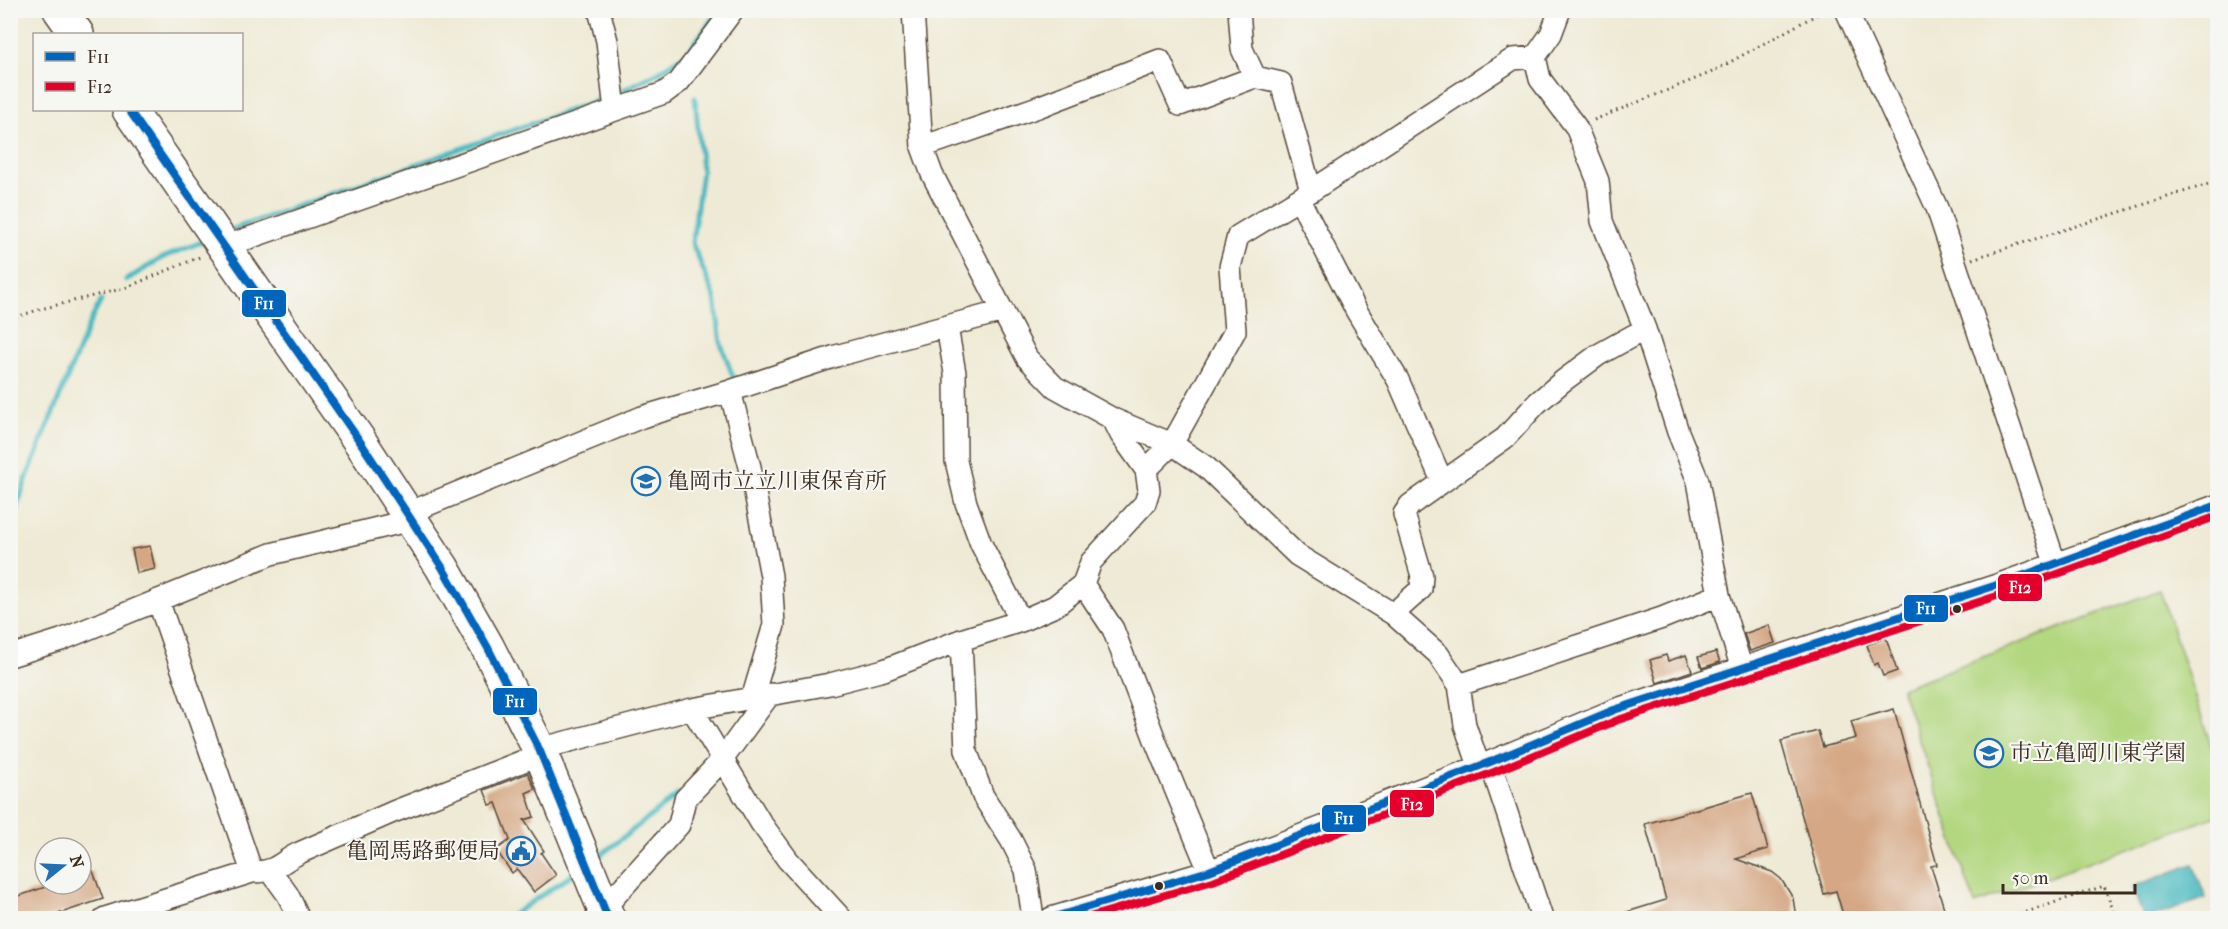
<svg xmlns="http://www.w3.org/2000/svg" width="2228" height="929" viewBox="0 0 2228 929" font-family="'IM FELL French Canon','Noto Serif JP',serif">
	<rect width="100%" height="100%" fill="#f6f6f2"/>
	<filter id="ink" filterUnits="userSpaceOnUse"><feTurbulence type="fractalNoise" baseFrequency=".0167" numOctaves="2"/><feDisplacementMap in="SourceGraphic" scale="12" xChannelSelector="R" yChannelSelector="G"/><feConvolveMatrix kernelMatrix="1 2 1 2 8 2 1 2 1" color-interpolation-filters="sRGB"/></filter>
	<filter id="wash" filterUnits="userSpaceOnUse"><feTurbulence type="fractalNoise" baseFrequency=".008" numOctaves="4" result="noise"/><feDisplacementMap in="SourceGraphic" scale="24" xChannelSelector="R" yChannelSelector="G"/><feGaussianBlur stdDeviation="1.35" result="paint"/><feColorMatrix in="noise" values="0 0 0 0 0 0 0 0 0 0 0 0 0 0 0 0 0 1.4 0 .05"/><feComposite in="paint" operator="in"/></filter>
	<g filter="url(#wash)">
		<rect width="100%" height="100%" fill="#efead5"/>
		<path fill="#b3d780" stroke="#77804f" stroke-width="1.5" d="M2160,590L2217,764V816L1975,904L1901,688Z"/>
		<path fill="#4ab9c0" stroke="#42726f" stroke-width="1.5" d="M2193,864L2206,898L2149,918H2144L2132,887Z"/>
		<g fill="none" stroke-linecap="round" stroke-linejoin="round">
			<path stroke="#4ab9c0" stroke-width="5" d="M623,90L659,72L688,52L719,10
				M695,98L702,171L692,243L715,298L721,344L736,385
				M230,230L598,100
				M126,280L162,258L204,241
				M10,527L27,477L90,322L101,301
				M598,857L679,794
				M508,918L576,872"/>
		</g>
		<g id="blocks">
			<path fill="#d5a784" d="M150,546L155,569L137,573L132,549Z
				M1769,625L1775,643L1750,651L1744,634Z
				M1886,638L1897,671L1883,676L1878,663L1874,665L1867,645Z
				M1716,652L1720,662L1702,668L1698,657Z
				M1666,655L1668,661L1686,655L1692,671L1657,683L1650,660Z
				M1894,709L1937,865L1931,866L1947,918H1844L1836,891L1824,894L1781,741L1818,731L1823,747L1856,738L1851,721Z
				M528,773L535,789L526,793L534,817L524,820L544,851L541,853L556,875L534,892L517,869L512,873L496,850L510,840L496,803L490,805L484,790Z
				M1752,793L1768,849L1736,859L1772,872L1781,879L1793,898L1796,918H1618L1617,915L1666,900L1645,824Z
				M93,871L103,899L46,918H10V899L54,884H81V875Z"/>
		</g>
	</g>
	<g filter="url(#ink)">
		<use href="#blocks" fill-opacity="0" stroke="#564739" stroke-width="1.5"/>
		<g fill="none" stroke-linecap="round" stroke-linejoin="round">
			<g stroke="#564739" stroke-width="24">
				<path id="street" d="M599,10L607,41L615,110
					M913,10L922,147L932,174L1027,358L1055,387L1113,419L1172,444L1206,467L1297,555L1393,614L1438,654L1459,685L1465,725L1479,766
					M1239,10L1242,49L1255,77
					M1560,10L1551,34L1535,57L1540,79L1576,127L1598,181L1602,221L1645,329L1678,432L1698,481L1719,595L1742,669
					M1846,10L1937,208L2055,563
					M922,147L1038,107L1160,60L1180,105L1255,77L1281,83L1311,191
					M1299,199L1356,310L1398,380L1442,481
					M223,247L664,93L679,82L733,10
					M947,327L955,373L956,461L966,503L981,544L1021,621
					M730,391L750,467L771,576L774,625L752,699
					M1146,470L1172,444L1235,331L1230,267L1238,236L1299,199L1513,59L1535,57
					M408,513L642,417L730,391L836,356L1003,311
					M1083,584L1113,629L1157,745L1209,871
					M158,600L252,872
					M1393,614L1421,589L1422,576L1404,514L1410,505L1505,438L1537,403L1563,381L1598,355L1645,329
					M961,640L966,750L983,796L1011,840L1026,870L1033,918
					M10,656L61,640L271,554L411,520
					M1459,685L1662,618L1719,595
					M692,709L761,823L788,860L841,918
					M539,749L692,709L830,684L884,670L961,640L1021,621L1055,606L1083,584L1091,562L1145,503L1149,490L1146,470L1121,435L1113,419
					M1490,762L1542,918
					M270,870L288,895L299,918
					M597,916L679,825L685,799L722,760L770,694
					M105,918L252,872C277,872 279,863 299,853L393,812L541,754
					M1051,918L1209,871L1490,762L1614,710L1994,586L2218,505"/>
			</g>
			<g stroke="#564739" stroke-width="36">
				<path id="primary" d="M60,10L77,34
					M129,110L361,443L442,567L488,648L539,749L608,918"/>
			</g>
			<path stroke="#564739" stroke-width="3" stroke-dasharray="1.5 4.5" stroke-linecap="butt" d="M1594,120L1710,73L1825,10
				M1972,259L2218,181
				M10,319L41,309L125,288L202,256
				M2009,918L2104,886L2116,918"/>
			<use href="#street" stroke="#fff" stroke-width="21"/>
			<use href="#primary" stroke="#fff" stroke-width="33"/>
			<g stroke="#f6f6f2" stroke-width="12">
				<path id="bus-1" d="M129,110L361,443L442,567L488,648L539,749L608,918
					M1051,918L1209,871L1490,762L1614,710L1994,586L2218,505"/>
			</g>
			<g stroke="#f6f6f2" stroke-width="12">
				<path id="bus-2" d="M1086,918L1213,881L1494,772L1618,720L1997,596L2218,516"/>
			</g>
			<use href="#bus-1" stroke="#0065bd" stroke-width="8"/>
			<use href="#bus-2" stroke="#e4002b" stroke-width="8"/>
		</g>
	</g>
	<defs>
		<g id="school-ring" transform="scale(1.5)"><circle r="9.5" fill="#f6f6f2" stroke="#1f6fb2" stroke-width="1.5"/><path d="M0-5L7-2L0 1L-7-2ZM-4 1L0 2.5L4 1V4Q0 6-4 4Z" fill="#1f6fb2"/></g>
		<g id="civic-ring" transform="scale(1.5)"><circle r="9.5" fill="#f6f6f2" stroke="#1f6fb2" stroke-width="1.5"/><path d="M-.6-6.5H3V-4.5H.6V-3L4-1V1h2V6H-6V1h2V-1L-.6-3ZM-1.2 2.5V6h2.4V2.5Z" fill="#1f6fb2"/></g>
	</defs>
	<g fill-rule="evenodd">
		<use href="#school-ring" x="646" y="481"/>
		<use href="#school-ring" x="1989" y="753"/>
		<use href="#civic-ring" x="521" y="851"/>
	</g>
	<g fill="#3b2a1e" stroke="#f6f6f2" stroke-width="2">
		<circle cx="1957" cy="609" r="5"/>
		<circle cx="1159" cy="886" r="5"/>
	</g>
	<g text-anchor="middle" dominant-baseline="central" stroke-width="4.5" stroke-linejoin="round" paint-order="stroke">
		<g font-size="22" fill="#3b2a1e" stroke="#f6f6f2" text-anchor="start">
			<text x="667" y="481">亀岡市立立川東保育所</text>
			<text x="2010" y="753">市立亀岡川東学園</text>
			<text x="500" y="851" text-anchor="end">亀岡馬路郵便局</text>
		</g>
	</g>
	<g stroke="#f6f6f2" stroke-width="2">
		<rect x="241" y="289" width="46" height="29" rx="6" fill="#0065bd"/>
		<rect x="1997" y="573" width="46" height="29" rx="6" fill="#e4002b"/>
		<rect x="1903" y="594" width="46" height="29" rx="6" fill="#0065bd"/>
		<rect x="492" y="687" width="46" height="29" rx="6" fill="#0065bd"/>
		<rect x="1389" y="789" width="46" height="29" rx="6" fill="#e4002b"/>
		<rect x="1321" y="804" width="46" height="29" rx="6" fill="#0065bd"/>
	</g>
	<g font-size="16" text-anchor="middle" font-weight="bold" fill="#fff">
		<text x="264" y="309">F11</text>
		<text x="2020" y="593">F12</text>
		<text x="1926" y="614">F11</text>
		<text x="515" y="707">F11</text>
		<text x="1412" y="810">F12</text>
		<text x="1344" y="824">F11</text>
	</g>
	<rect width="2228" height="929" fill="none" stroke="#f6f6f2" stroke-width="36"/>
	<rect x="33" y="33" width="210" height="78" fill="#f6f6f2" stroke="#aba49d" stroke-width="1.5"/>
	<rect x="45" y="52" width="30" height="9" fill="#0065bd" stroke="#aba49d" stroke-width="1.5"/>
	<text x="87" y="63" font-size="18" fill="#3b2a1e">F11</text>
	<rect x="45" y="82" width="30" height="9" fill="#e4002b" stroke="#aba49d" stroke-width="1.5"/>
	<text x="87" y="93" font-size="18" fill="#3b2a1e">F12</text>
	<g transform="translate(63 866) rotate(72)"><circle r="28" fill="#f6f6f2" stroke="#aba49d" stroke-width="1.5"/>
	<path d="M0-4.5L10 22L0 15L-10 22Z" fill="#1f6fb2"/>
	<text y="-9" font-size="16" font-weight="bold" text-anchor="middle" fill="#3b2a1e">N</text>
	</g>
	<path d="M2003 884v9h132v-9" fill="none" stroke="#3b2a1e" stroke-width="3"/>
	<text x="2012" y="884" font-size="18" fill="#3b2a1e" stroke="#f6f6f2" stroke-width="4.5" paint-order="stroke">50 m</text>
</svg>
